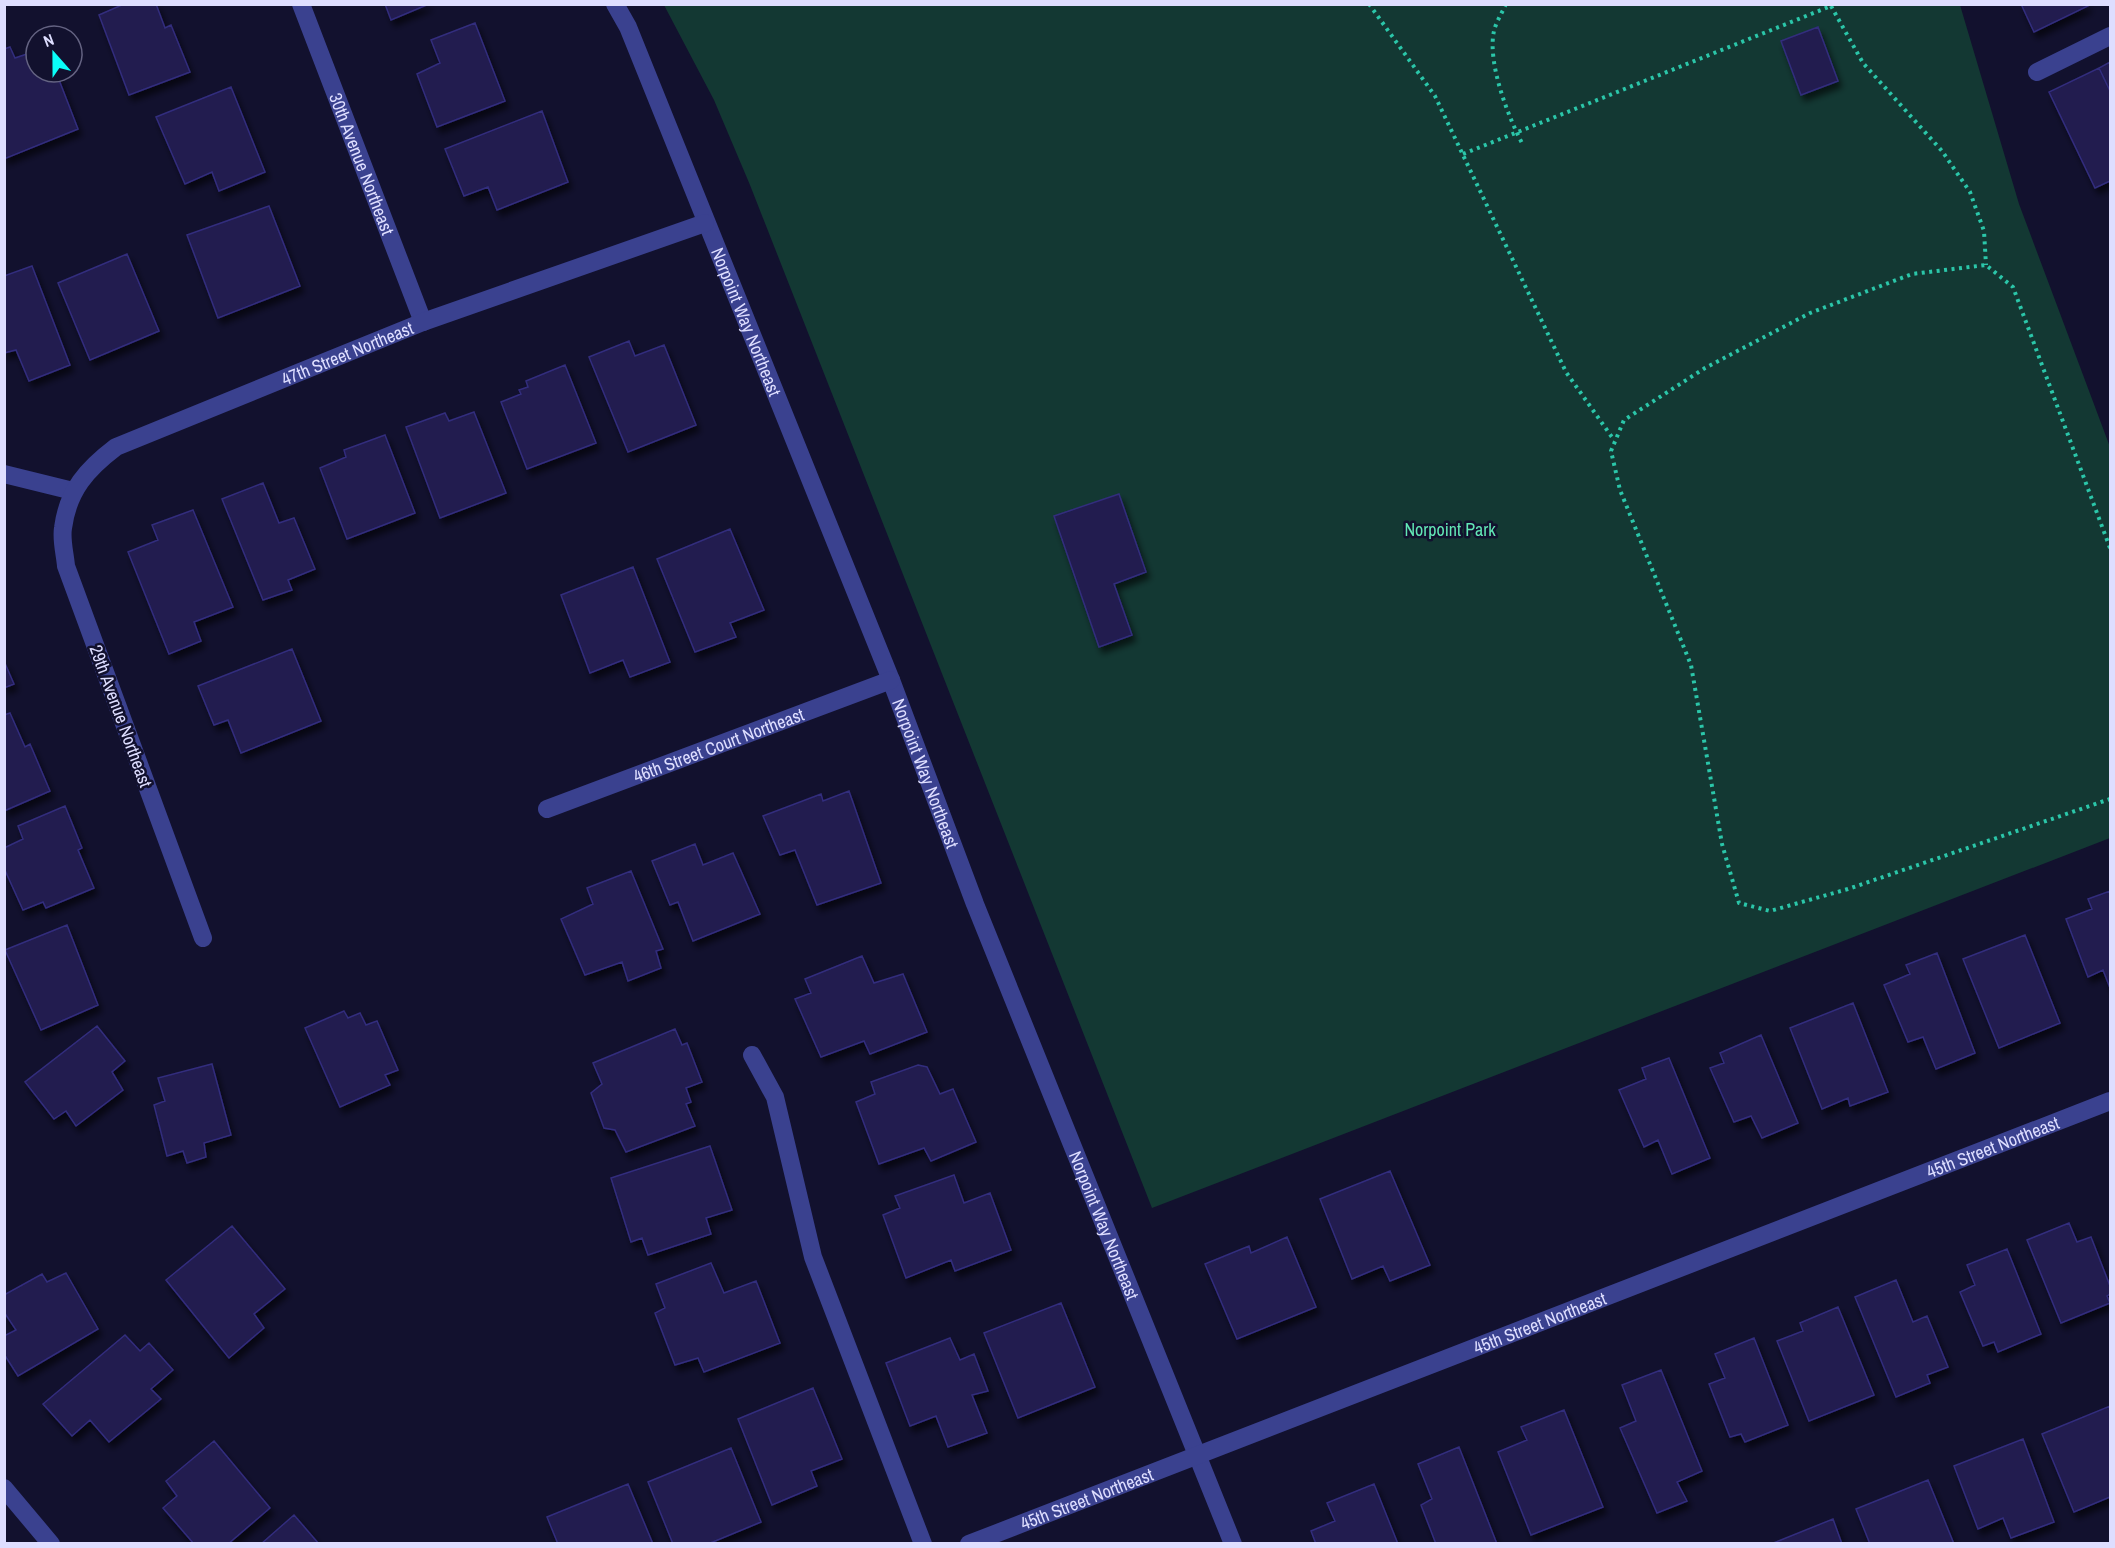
<svg xmlns="http://www.w3.org/2000/svg" width="2115" height="1548" viewBox="0 0 2115 1548" font-family="'Archivo Narrow',sans-serif">
	<defs>
		<filter id="shadow"><feDropShadow dx="3.5" dy="6" stdDeviation="3" flood-color="#0009"/></filter>
	</defs>
	<rect width="100%" height="100%" fill="#12112e"/>
	<path fill="#133833" d="M664,5H1960L2019,204L2110,447V838L1152,1208L750,185L714,100Z"/>
	<path fill="#201c50" stroke="#332d7d" stroke-width="1.5" filter="url(#shadow)" d="M124,4H156L165,28L171,25L190,72L129,95L99,15Z
		M385,4H429L391,20Z
		M2021,4H2087L2088,6L2034,32Z
		M475,23L505,101L437,127L417,74L440,63L431,40Z
		M1818,27L1838,81L1801,95L1781,41Z
		M10,47L15,58L27,54L29,58L36,55V72H56L78,129L4,159V49Z
		M2110,62V91L2099,68Z
		M2099,68L2110,91V181L2095,188L2049,92Z
		M231,87L265,172L219,191L212,172L185,184L156,117Z
		M542,111L568,182L497,210L488,187L464,196L445,149Z
		M269,206L300,286L218,318L187,235Z
		M127,254L159,331L90,360L58,283Z
		M32,266L70,365L29,381L16,350L4,353V276Z
		M629,341L635,356L664,345L696,425L628,452L589,357Z
		M565,365L596,443L527,469L501,402L521,394L519,390L528,387L526,381Z
		M474,412L506,493L440,518L406,427L445,413L449,421Z
		M385,435L415,513L347,539L320,468L346,457L344,450Z
		M263,483L279,523L294,518L315,569L288,580L292,590L263,600L222,499Z
		M1119,494L1146,572L1114,584L1132,635L1099,647L1054,516Z
		M193,510L233,607L194,622L201,641L169,654L128,552L158,540L152,525Z
		M730,529L764,610L730,623L736,637L695,652L657,559Z
		M633,567L670,662L630,677L623,660L590,673L561,595Z
		M292,649L321,721L241,753L228,720L214,725L198,686Z
		M4,661L14,684L4,688Z
		M10,713L25,747L30,744L50,791L4,811V715Z
		M849,791L881,883L817,905L795,850L780,855L763,816L821,794L823,801Z
		M65,806L82,848L78,850L94,888L46,908L43,902L23,910L4,868V848L23,839L18,826Z
		M695,844L703,865L733,853L760,914L693,941L678,902L670,905L652,861Z
		M631,871L663,949L656,951L661,968L628,981L622,962L585,975L561,919L593,904L587,888Z
		M2110,891V988L2103,970L2088,977L2066,919L2092,909L2088,899Z
		M67,925L98,1005L41,1030L5,950Z
		M2025,935L2060,1023L1999,1048L1963,959Z
		M1937,953L1975,1053L1936,1069L1923,1037L1908,1042L1884,985L1910,974L1906,965Z
		M862,956L874,983L903,974L927,1032L870,1054L864,1041L821,1057L795,999L811,993L805,979Z
		M1853,1003L1888,1092L1850,1106L1848,1098L1822,1109L1790,1028Z
		M344,1011L348,1018L360,1013L366,1025L377,1021L398,1070L385,1075L390,1085L340,1107L305,1028Z
		M97,1026L125,1061L112,1072L123,1090L76,1126L66,1111L54,1119L25,1082Z
		M675,1029L682,1045L687,1043L702,1082L686,1088L691,1102L686,1104L695,1126L626,1152L615,1130L604,1128L591,1093L602,1084L593,1063Z
		M1761,1035L1798,1123L1762,1138L1751,1116L1734,1122L1710,1068L1724,1063L1720,1053Z
		M1669,1058L1710,1158L1672,1174L1658,1140L1644,1147L1619,1090L1646,1079L1642,1068Z
		M212,1064L231,1135L204,1143L206,1157L187,1163L183,1151L167,1156L154,1105L165,1101L158,1078Z
		M918,1065L927,1067L940,1094L953,1089L976,1142L931,1161L924,1148L879,1164L856,1102L875,1094L871,1082Z
		M710,1146L732,1210L706,1218L711,1234L648,1255L642,1238L631,1242L611,1178Z
		M1390,1171L1430,1265L1390,1281L1383,1266L1352,1279L1320,1199Z
		M954,1175L964,1203L990,1193L1011,1250L955,1271L951,1260L906,1278L883,1215L900,1208L895,1196Z
		M2069,1223L2077,1242L2091,1237L2110,1286V1294L2107,1296L2110,1303L2061,1323L2027,1240Z
		M232,1226L285,1289L254,1314L264,1328L229,1358L166,1280Z
		M1287,1237L1316,1307L1237,1339L1205,1264L1249,1246L1251,1253Z
		M2007,1249L2041,1334L1998,1352L1994,1342L1983,1346L1960,1292L1975,1285L1967,1265Z
		M711,1263L724,1293L756,1281L780,1343L704,1372L698,1358L675,1365L655,1313L665,1308L656,1284Z
		M66,1273L98,1329L18,1376L4,1354V1336L16,1330L4,1312V1295L42,1274L47,1282Z
		M1896,1280L1913,1322L1927,1316L1948,1367L1927,1375L1930,1383L1896,1397L1855,1297Z
		M1061,1303L1095,1387L1018,1418L984,1333Z
		M1838,1307L1874,1395L1809,1421L1777,1341L1803,1331L1800,1323Z
		M125,1335L140,1351L149,1343L173,1370L151,1389L161,1399L109,1442L90,1420L72,1436L43,1404Z
		M950,1338L960,1360L974,1354L988,1391L972,1395L987,1433L948,1447L936,1416L910,1426L886,1363Z
		M1754,1338L1788,1425L1745,1442L1741,1434L1730,1437L1709,1384L1725,1378L1715,1354Z
		M1661,1370L1702,1471L1677,1482L1687,1501L1657,1513L1620,1428L1636,1421L1622,1385Z
		M813,1388L842,1459L811,1471L817,1486L772,1505L738,1419Z
		M2110,1406V1497L2074,1512L2042,1434Z
		M1564,1410L1603,1507L1531,1535L1498,1452L1527,1440L1521,1427Z
		M2023,1439L2054,1522L2011,1538L2003,1518L1978,1529L1954,1466Z
		M214,1441L270,1508L228,1544H194L163,1508L177,1496L166,1481Z
		M1459,1447L1497,1544H1436L1421,1505L1432,1499L1418,1464Z
		M731,1448L761,1522L708,1544H673L648,1482Z
		M1928,1480L1954,1544H1870L1856,1509Z
		M628,1484L653,1544H558L547,1517Z
		M1374,1484L1398,1544H1316L1311,1531L1335,1521L1327,1503Z
		M294,1515L319,1544H261Z
		M1833,1519L1842,1544H1771Z"/>
	<g fill="none" stroke-linecap="round" stroke-linejoin="round">
		<path stroke="#2bc6a9" stroke-width="4" stroke-dasharray="3 4.5" stroke-linecap="butt" d="M1369,4L1435,96L1566,372L1614,440
			M1506,4C1502,13 1496,22 1494,31C1487,62 1508,117 1523,145
			M1831,6L1863,63L1942,151L1970,192L1984,231L1986,265
			M1463,154L1831,6
			M2110,548L2013,287L1986,265L1912,274L1810,313L1705,368L1624,420L1611,451L1620,490L1691,665L1722,844L1739,903L1770,911L1848,889L2110,799"/>
		<g stroke="#3a418f" stroke-width="18">
			<path id="s1" d="M301,4L423,322"/>
			<path id="s2" d="M615,4L628,27L891,680L975,904L1233,1544"/>
			<path d="M2037,72L2110,36"/>
			<path d="M4,474L73,491"/>
			<path id="s3" d="M547,809L891,680"/>
			<path id="s4" d="M203,938L66,566C65,554 61,540 63,528C68,490 87,469 116,447L423,322L705,223"/>
			<path d="M752,1055L775,1097L813,1257L923,1544"/>
			<path d="M4,1488L51,1544"/>
			<path id="s5" d="M969,1544L2110,1101"/>
		</g>
	</g>
	<g text-anchor="middle" dominant-baseline="central" stroke-width="5" stroke-linejoin="round" paint-order="stroke">
		<g font-size="18" fill="#dedeff" stroke="#12112e">
			<text stroke="none"><textPath href="#s1" startOffset="171">30th Avenue Northeast</textPath></text>
			<text stroke="none"><textPath href="#s2" startOffset="344">Norpoint Way Northeast</textPath></text>
			<text stroke="none"><textPath href="#s4" startOffset="784">47th Street Northeast</textPath></text>
			<text transform="translate(121 716) rotate(70)">29th Avenue Northeast</text>
			<text stroke="none"><textPath href="#s3" startOffset="183">46th Street Court Northeast</textPath></text>
			<text stroke="none"><textPath href="#s2" startOffset="830">Norpoint Way Northeast</textPath></text>
			<text stroke="none"><textPath href="#s5" startOffset="1098">45th Street Northeast</textPath></text>
			<text stroke="none"><textPath href="#s2" startOffset="1316">Norpoint Way Northeast</textPath></text>
			<text stroke="none"><textPath href="#s5" startOffset="612">45th Street Northeast</textPath></text>
			<text stroke="none"><textPath href="#s5" startOffset="126">45th Street Northeast</textPath></text>
		</g>
		<g font-size="18" fill="#62e7b5" stroke="#12112e">
			<text x="1450" y="529">Norpoint Park</text>
		</g>
	</g>
	<rect width="2115" height="1548" fill="none" stroke="#dedeff" stroke-width="12"/>
	<g transform="translate(54 54) rotate(339)"><circle r="28" fill="#12112e" stroke="#646382" stroke-width="1.5"/>
	<path d="M0-4.5L10 22L0 15L-10 22Z" fill="#0afff9"/>
	<text y="-9" font-size="16" font-weight="bold" text-anchor="middle" fill="#dedeff">N</text>
	</g>
</svg>
